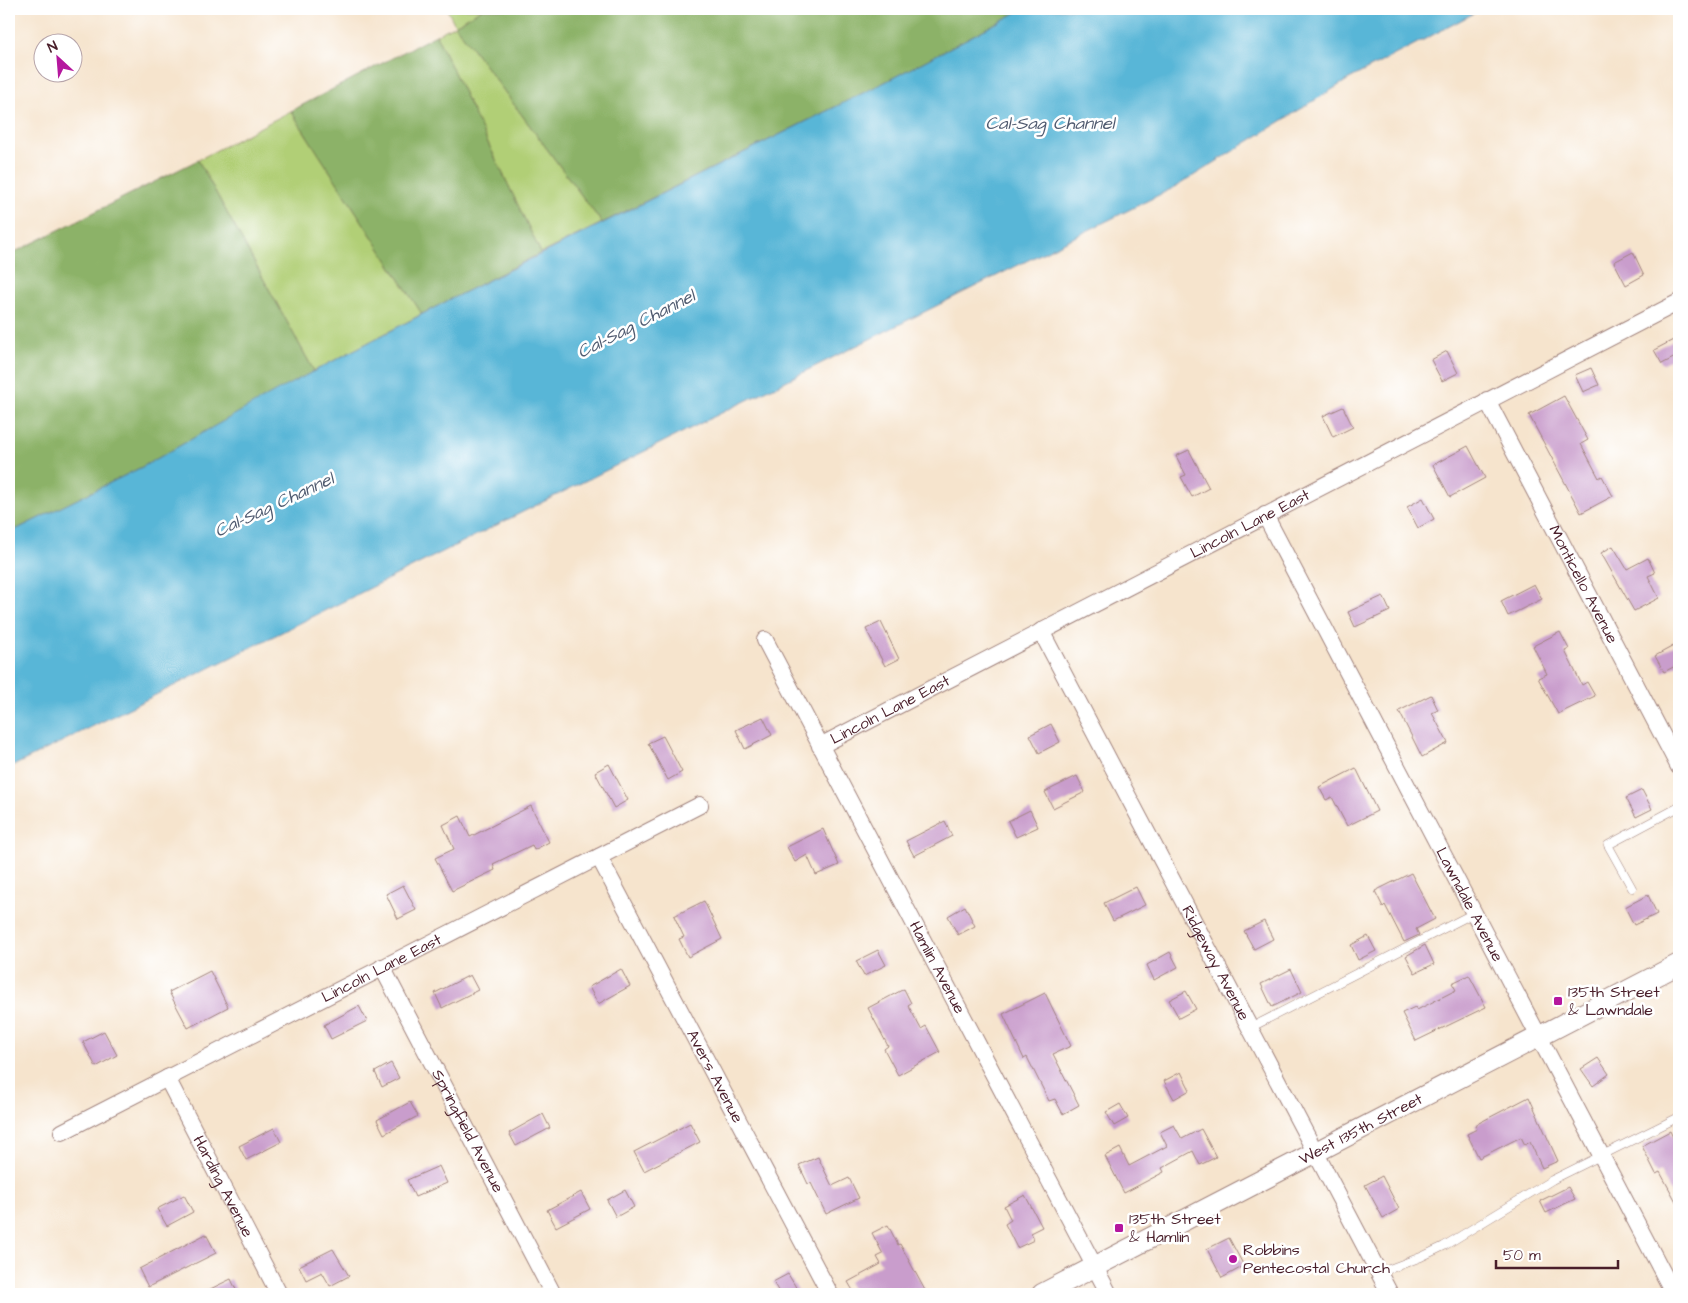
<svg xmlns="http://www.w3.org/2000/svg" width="1688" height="1303" viewBox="0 0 1688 1303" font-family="'Architects Daughter',sans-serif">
	<rect width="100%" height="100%" fill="#fff"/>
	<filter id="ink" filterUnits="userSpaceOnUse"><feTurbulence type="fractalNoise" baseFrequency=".02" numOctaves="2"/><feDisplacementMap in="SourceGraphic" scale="10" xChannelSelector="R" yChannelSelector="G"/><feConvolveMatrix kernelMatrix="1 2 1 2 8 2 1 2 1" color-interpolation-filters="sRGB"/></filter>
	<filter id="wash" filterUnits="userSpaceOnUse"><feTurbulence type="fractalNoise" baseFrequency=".0096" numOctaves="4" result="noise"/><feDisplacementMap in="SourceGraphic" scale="20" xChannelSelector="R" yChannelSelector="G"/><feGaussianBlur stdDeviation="1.12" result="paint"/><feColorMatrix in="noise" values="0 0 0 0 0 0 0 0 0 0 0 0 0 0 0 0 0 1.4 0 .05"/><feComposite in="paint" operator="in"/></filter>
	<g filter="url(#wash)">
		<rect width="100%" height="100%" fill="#f6e4cd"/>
		<path fill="#b1cf76" stroke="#7e7750" d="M447,9H482L455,25L602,223L541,253L436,35L455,25Z
			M291,111L422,314L314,371L198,160Z"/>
		<path fill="#8cb267" stroke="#6b6849" d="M482,9H1023L887,81L602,223L455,25Z
			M436,35L541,253L422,314L291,111Z
			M198,160L314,371L144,466L9,533V255Z"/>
		<path fill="#59b6d7" stroke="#526a81" d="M1023,9H1482L1349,79L1177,186L9,768V533L144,466L280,389L453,298L887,81Z"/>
		<g id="blocks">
			<path fill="#c99dcc" d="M1633,252L1644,275L1626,285L1614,262Z
				M1679,337V355L1662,364L1654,350Z
				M1447,351L1458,373L1442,381L1431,360Z
				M1591,368L1599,385L1583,392L1575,375Z
				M1564,396L1588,440L1581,444L1599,478L1602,476L1613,496L1581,513L1529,415Z
				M1343,407L1353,427L1333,437L1323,416Z
				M1468,446L1485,478L1450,497L1433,465Z
				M1189,450L1209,488L1192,497L1181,477L1186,475L1176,456Z
				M1423,498L1434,519L1418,528L1407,507Z
				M1613,546L1627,569L1648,558L1655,573L1648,576L1659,598L1634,611L1601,553Z
				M1534,584L1542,599L1508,616L1501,601Z
				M1383,596L1390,611L1355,627L1348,612Z
				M881,622L899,659L885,666L866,629Z
				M1560,632L1569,649L1565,651L1582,685L1587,682L1595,696L1558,714L1538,678L1547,674L1533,646Z
				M1679,643V664L1664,672L1655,656Z
				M1431,695L1438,710L1432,713L1448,743L1422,757L1399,711Z
				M763,717L772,735L745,749L736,730Z
				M1051,724L1060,742L1039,753L1030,735Z
				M663,736L682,772L668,780L648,743Z
				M609,764L628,800L614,808L595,772Z
				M1356,768L1377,811L1347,826L1332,797L1326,800L1319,787Z
				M1077,776L1085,792L1053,808L1045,792Z
				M1642,790L1652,809L1636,817L1626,798Z
				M531,806L549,842L534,850L532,845L493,864L495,870L452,891L435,858L454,849L443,825L460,816L470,837Z
				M1030,810L1038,827L1016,837L1008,821Z
				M945,821L952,836L914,856L906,841Z
				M823,829L839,865L816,875L807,855L795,862L787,847Z
				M1411,873L1435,919L1416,929L1419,935L1404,942L1385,905L1383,907L1375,891Z
				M403,885L416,910L398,919L386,894Z
				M1136,887L1145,905L1113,921L1104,903Z
				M1648,895L1657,914L1634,925L1625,907Z
				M704,901L722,939L688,957L679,939L684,937L674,916Z
				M965,906L975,926L958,935L948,916Z
				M1264,921L1273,939L1254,949L1244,931Z
				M1368,936L1376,951L1358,960L1351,945Z
				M1425,945L1434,964L1415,973L1406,956Z
				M878,950L886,965L864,976L856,961Z
				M1170,952L1178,967L1154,980L1147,965Z
				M621,969L630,986L598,1004L589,987Z
				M1291,969L1302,992L1272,1007L1261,984Z
				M210,971L228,1007L188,1028L169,992Z
				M470,975L478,990L442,1008L435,993Z
				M1469,975L1486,1007L1416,1041L1402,1013L1415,1007L1417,1010L1456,990L1452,983Z
				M904,989L911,1003L908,1005L921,1029L926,1026L940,1052L898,1075L884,1049L888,1046L868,1008Z
				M1186,991L1196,1009L1179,1018L1169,1000Z
				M1045,993L1071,1046L1053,1054L1079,1105L1063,1114L1055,1099L1049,1101L1027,1057L1024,1059L1003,1014Z
				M359,1006L367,1021L331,1039L324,1025Z
				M104,1031L117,1055L96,1067L83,1042Z
				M1598,1058L1609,1074L1593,1086L1581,1069Z
				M391,1063L399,1078L382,1087L375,1072Z
				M1181,1072L1190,1090L1174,1099L1164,1081Z
				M1529,1097L1558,1161L1542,1168L1530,1142L1525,1145L1521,1137L1479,1158L1467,1134L1477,1129L1475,1125Z
				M410,1102L418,1116L384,1134L377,1120Z
				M1120,1104L1128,1118L1114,1126L1106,1112Z
				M543,1114L550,1128L516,1146L509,1133Z
				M690,1123L700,1142L644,1171L634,1152Z
				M1174,1125L1182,1139L1201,1129L1216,1157L1200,1165L1193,1151L1162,1168L1164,1172L1124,1193L1105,1156L1120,1148L1129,1166L1167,1146L1160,1132Z
				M274,1128L281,1142L246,1160L239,1146Z
				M1670,1131L1679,1150V1207L1660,1172L1656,1174L1642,1146Z
				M818,1157L832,1186L849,1178L859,1198L826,1214L811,1183L808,1184L799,1165Z
				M439,1166L447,1183L415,1197L407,1180Z
				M1382,1176L1399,1209L1383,1218L1365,1185Z
				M1568,1187L1575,1199L1546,1213L1540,1201Z
				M625,1190L634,1207L616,1217L607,1200Z
				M581,1192L590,1209L556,1227L547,1210Z
				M184,1195L193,1212L167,1226L157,1209Z
				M1025,1195L1042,1227L1030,1233L1034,1240L1017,1248L1005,1224L1011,1220L1004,1206Z
				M888,1225L898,1245L900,1244L927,1294H855L848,1282L881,1264L877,1257L883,1254L872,1233Z
				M206,1234L216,1253L148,1287L139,1269Z
				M1229,1238L1244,1266L1222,1278L1207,1249Z
				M333,1249L349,1276L330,1286L322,1272L306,1280L299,1266Z
				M788,1274L800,1294H780L773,1282Z
				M231,1279L238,1294H200Z"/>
		</g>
	</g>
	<g filter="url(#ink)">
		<use href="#blocks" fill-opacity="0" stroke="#a0827c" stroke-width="1"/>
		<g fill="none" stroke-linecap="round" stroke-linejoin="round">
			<g stroke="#a0827c" stroke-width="9">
				<path id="service" d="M1632,888L1608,845L1679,807
					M1250,1028L1474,913
					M1379,1273L1421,1257L1444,1246L1552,1180L1679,1117"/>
			</g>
			<g stroke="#a0827c" stroke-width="18">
				<g id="minor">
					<path id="s1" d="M1487,400L1679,767"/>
					<path id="s2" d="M1265,515L1674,1294"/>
					<path id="s3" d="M1041,631L1390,1294"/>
					<path id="s4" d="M765,640L1109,1294"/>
					<path id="s5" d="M820,746L1679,302"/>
					<path id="s6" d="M599,857L830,1294"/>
					<path id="s7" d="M382,967L553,1294"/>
					<path id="s8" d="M167,1078L279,1294"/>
					<path id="s9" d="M62,1132L700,805"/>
				</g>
			</g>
			<g stroke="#a0827c" stroke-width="22">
				<g id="tertiary">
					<path id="s10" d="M1042,1294L1679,964"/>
				</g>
			</g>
			<use href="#service" stroke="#fff" stroke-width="8"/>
			<use href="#minor" stroke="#fff" stroke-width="16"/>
			<use href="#tertiary" stroke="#fff" stroke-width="20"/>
		</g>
	</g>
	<g fill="#b5179e" stroke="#fff" stroke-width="2">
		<rect x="1553" y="996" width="10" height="10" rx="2.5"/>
		<rect x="1114" y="1223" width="10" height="10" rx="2.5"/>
		<circle cx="1233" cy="1259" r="5"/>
	</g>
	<g text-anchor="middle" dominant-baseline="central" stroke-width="5" stroke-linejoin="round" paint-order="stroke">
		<g font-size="16" fill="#4a1f2b" stroke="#fff">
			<text stroke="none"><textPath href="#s5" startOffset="484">Lincoln Lane East</textPath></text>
			<text stroke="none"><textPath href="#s1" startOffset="208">Monticello Avenue</textPath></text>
			<text stroke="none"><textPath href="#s5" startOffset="79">Lincoln Lane East</textPath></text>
			<text stroke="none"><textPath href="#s2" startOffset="440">Lawndale Avenue</textPath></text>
			<text stroke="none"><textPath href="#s3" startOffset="375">Ridgeway Avenue</textPath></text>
			<text stroke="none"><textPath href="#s4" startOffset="370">Hamlin Avenue</textPath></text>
			<text stroke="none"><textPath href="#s9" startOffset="359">Lincoln Lane East</textPath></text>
			<text stroke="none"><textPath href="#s6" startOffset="248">Avers Avenue</textPath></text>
			<text stroke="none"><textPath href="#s10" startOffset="359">West 135th Street</textPath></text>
			<text stroke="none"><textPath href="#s7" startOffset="185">Springfield Avenue</textPath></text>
			<text stroke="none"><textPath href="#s8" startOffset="122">Harding Avenue</textPath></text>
		</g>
		<g font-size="16" fill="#4a1f2b" stroke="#fff" text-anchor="start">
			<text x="1568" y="992">135th Street<tspan x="1568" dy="18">&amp; Lawndale</tspan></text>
			<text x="1129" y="1219">135th Street<tspan x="1129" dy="18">&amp; Hamlin</tspan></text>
			<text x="1243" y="1250">Robbins<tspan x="1243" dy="18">Pentecostal Church</tspan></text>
		</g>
		<g font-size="18" font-style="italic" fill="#505b70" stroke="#fff">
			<text x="1050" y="123">Cal-Sag Channel</text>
			<text transform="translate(636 324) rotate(-27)">Cal-Sag Channel</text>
			<text transform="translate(274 505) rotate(-25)">Cal-Sag Channel</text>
		</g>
	</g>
	<rect width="1688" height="1303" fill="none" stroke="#fff" stroke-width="30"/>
	<g transform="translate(58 58) rotate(334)"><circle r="24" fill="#ffffff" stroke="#b7a5aa"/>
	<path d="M0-4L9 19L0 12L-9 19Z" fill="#b5179e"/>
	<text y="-8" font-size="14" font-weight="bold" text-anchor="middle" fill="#4a1f2b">N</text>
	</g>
	<path d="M1496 1260v8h122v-8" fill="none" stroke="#4a1f2b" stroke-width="2.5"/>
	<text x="1503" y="1260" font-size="15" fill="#4a1f2b" stroke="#ffffff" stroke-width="4" paint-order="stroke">50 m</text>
</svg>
